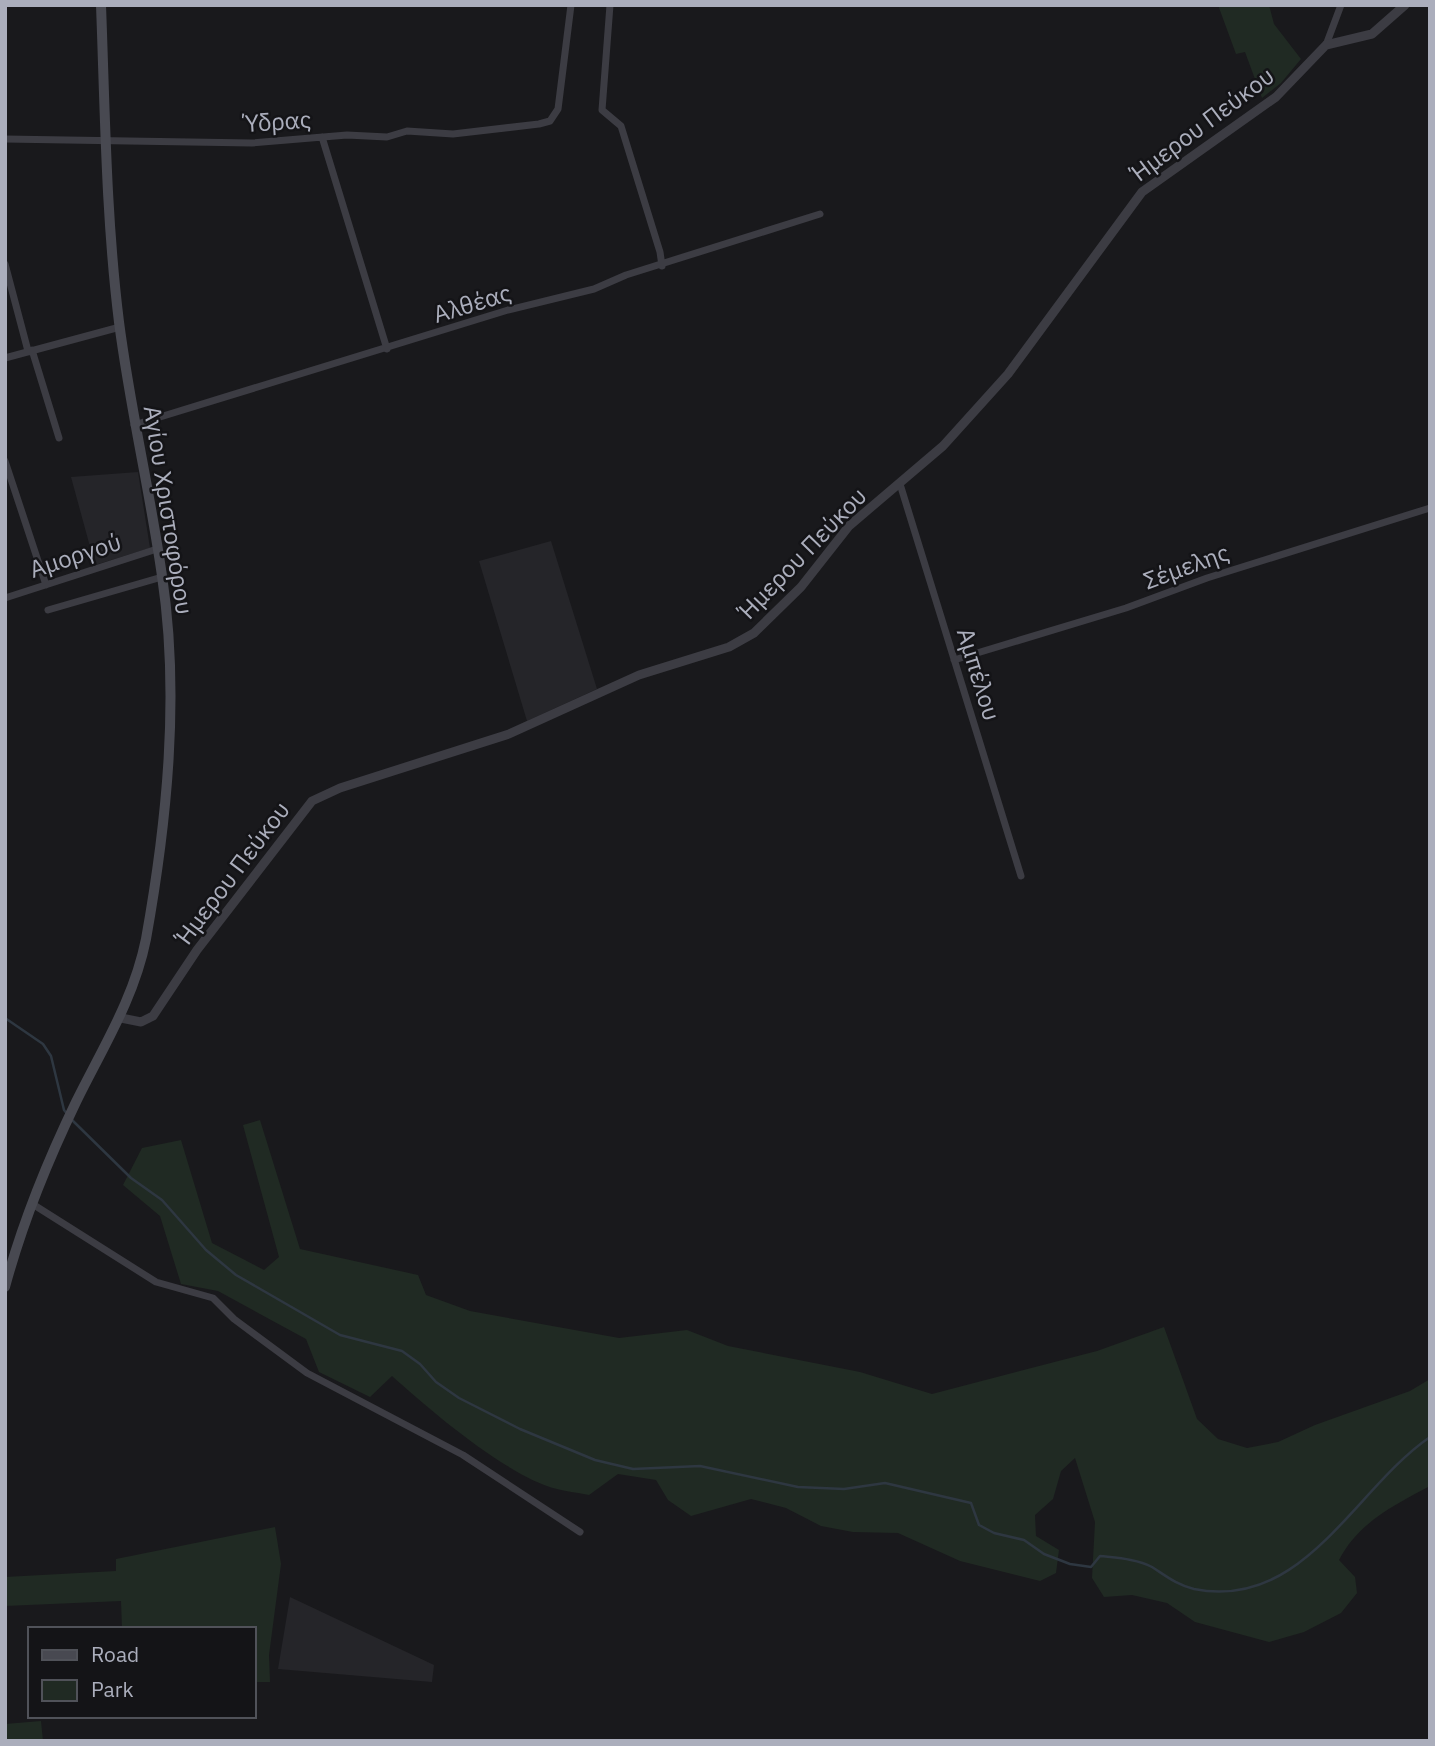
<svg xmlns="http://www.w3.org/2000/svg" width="1435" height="1746" viewBox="0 0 1435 1746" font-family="'IBM Plex Sans',sans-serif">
	<rect width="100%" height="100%" fill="#19191c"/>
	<path fill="#252529" d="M138,472L150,548L95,565L71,477Z
		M551,541L597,689L527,721L479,561Z
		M290,1597L434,1665L432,1682L278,1669Z"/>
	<path fill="#202a23" d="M1218,5H1269L1274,24L1301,59L1281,83L1262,98L1245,52L1236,54Z
		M260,1120L300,1249L418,1275L426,1295L470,1311L619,1338L687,1330L728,1346L860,1372L932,1394L1097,1351L1164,1327L1197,1419L1218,1439L1247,1448L1278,1442L1315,1425L1410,1391L1430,1379V1486C1394,1505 1358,1523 1339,1560L1355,1577L1357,1593L1341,1613L1304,1632L1269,1642L1195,1622L1167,1603L1132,1595L1104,1597L1092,1578L1095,1522L1075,1458L1061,1471L1053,1499L1035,1515L1036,1536L1059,1550L1056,1573L1040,1581L960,1561L898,1533L853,1532L821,1526L786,1508L751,1499L691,1516L668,1500L656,1480L618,1474L589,1495C575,1492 560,1491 547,1486C498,1468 431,1411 392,1376L370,1397L319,1372L306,1339L218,1291L181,1284L160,1216L123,1185L142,1148L181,1140L212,1243L264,1270L279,1257L243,1125Z
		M275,1527L281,1564L269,1655L270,1682H254V1629H122L121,1601L5,1606V1577L116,1571V1559Z
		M41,1721L43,1741H5V1724Z"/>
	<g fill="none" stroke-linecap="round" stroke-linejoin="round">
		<path stroke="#2e3741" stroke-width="2.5" d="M5,1018L43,1044L51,1056L64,1110L68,1115
			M72,1120L131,1178L162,1200L206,1250L236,1275L340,1335L402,1351L420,1364L436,1382L459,1398L520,1429L595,1460L633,1469L700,1466L798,1487L844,1489L885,1483L971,1503L979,1525L994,1533L1024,1540L1044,1554L1070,1564L1091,1567L1100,1556C1117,1558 1137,1559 1152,1567C1166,1576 1177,1585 1194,1589C1304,1611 1354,1489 1430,1437"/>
		<path stroke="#3c3c43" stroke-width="7" d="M610,5L602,110L621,126L660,252L662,266
			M1326,45L1341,5
			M322,137L387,349
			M5,139L252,143L347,135L387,137L407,131L453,134L539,124L550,121L558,109L571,5
			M5,264L28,351
			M32,350L59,438
			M5,358L120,327
			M134,425L508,310L594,289L626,275L820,214
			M5,461L46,585
			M900,484L1021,876
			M5,598L157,549
			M48,610L162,577
			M954,660L1126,608L1207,578L1430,508
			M34,1205L156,1282L213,1298L234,1319L307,1373L463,1455L580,1532"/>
		<path stroke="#3c3c43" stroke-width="9" d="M121,1018L141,1022L153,1016L197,950L312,801L340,788L509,734L639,675L729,647L754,633L801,587L849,526L943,446L1008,374L1142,192L1276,97L1326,45L1372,34L1405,5"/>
		<path stroke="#484951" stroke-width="10" d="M5,1287C22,1224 48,1160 76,1102C103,1047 134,999 146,939C167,822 180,695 162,576C150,491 130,408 119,322C106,217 105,111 101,5"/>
	</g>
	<g text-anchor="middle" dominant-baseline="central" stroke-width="5" stroke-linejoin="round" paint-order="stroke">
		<g font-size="24" fill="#abaebc" stroke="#141417">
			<text transform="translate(277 121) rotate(-4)">Ύδρας</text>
			<text transform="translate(1202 124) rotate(-37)">Ήμερου Πεύκου</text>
			<text transform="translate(472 303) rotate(-17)">Αλθέας</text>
			<text transform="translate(169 510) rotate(81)">Αγίου Χριστοφόρου</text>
			<text transform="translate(802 553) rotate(-46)">Ήμερου Πεύκου</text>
			<text transform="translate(75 555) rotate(-18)">Αμοργού</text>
			<text transform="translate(1186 566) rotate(-20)">Σέμελης</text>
			<text transform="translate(979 674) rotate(73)">Αμπέλου</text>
			<text transform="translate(232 873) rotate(-53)">Ήμερου Πεύκου</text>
		</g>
	</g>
	<rect width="1435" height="1746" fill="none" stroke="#abaebc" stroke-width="14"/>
	<rect x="28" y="1627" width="228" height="91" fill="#141417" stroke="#505259" stroke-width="2"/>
	<rect x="42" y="1650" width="35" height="10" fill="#484951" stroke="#505259" stroke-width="2"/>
	<text x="91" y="1662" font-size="21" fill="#abaebc">Road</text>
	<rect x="42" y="1680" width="35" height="21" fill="#202a23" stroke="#505259" stroke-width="2"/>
	<text x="91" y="1697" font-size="21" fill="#abaebc">Park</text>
</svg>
